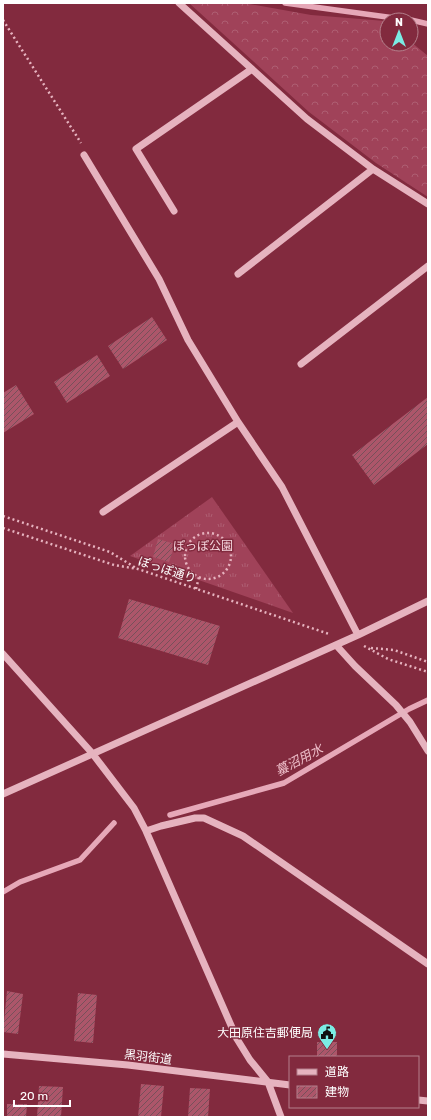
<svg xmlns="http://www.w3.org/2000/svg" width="431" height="1120" viewBox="0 0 431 1120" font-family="Rubik,'Noto Sans JP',sans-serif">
	<defs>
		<pattern id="grass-tufts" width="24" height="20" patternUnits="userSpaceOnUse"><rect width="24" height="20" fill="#a04259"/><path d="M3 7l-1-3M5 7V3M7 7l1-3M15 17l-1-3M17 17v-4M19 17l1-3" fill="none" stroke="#ae5e72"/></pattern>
		<pattern id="forest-crowns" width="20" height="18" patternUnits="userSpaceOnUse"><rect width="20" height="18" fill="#a04259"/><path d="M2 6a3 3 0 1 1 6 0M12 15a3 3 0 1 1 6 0" fill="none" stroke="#ae5e72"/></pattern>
		<pattern id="building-hatch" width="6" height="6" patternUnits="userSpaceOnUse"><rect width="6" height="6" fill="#ac566a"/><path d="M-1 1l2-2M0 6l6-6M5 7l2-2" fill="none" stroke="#77505a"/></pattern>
	</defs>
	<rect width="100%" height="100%" fill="#822a3e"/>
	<path fill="url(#grass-tufts)" d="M212,497L293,613L130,556Z"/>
	<path fill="url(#forest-crowns)" d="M189,3H244L311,15L385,21L387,22V44H411V42L428,56V197L376,163L309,112Z"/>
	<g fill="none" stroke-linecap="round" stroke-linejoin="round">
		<path stroke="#e6a8b8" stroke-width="5.5" d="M285,3L409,20
			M411,20L428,24
			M170,815L284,783L409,709L428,700
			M3,892L20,882L80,860L114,823"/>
	</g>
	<path fill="url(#building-hatch)" d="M152,317L167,340L123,369L108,346Z
		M97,355L110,376L67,403L54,382Z
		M16,385L34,414L3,433V393Z
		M428,397V444L374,485L352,455Z
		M158,539L175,544L169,562L153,557Z
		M129,599L220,626L208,665L118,638Z
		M7,991L23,994L18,1034L3,1032Z
		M78,993L97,995L93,1043L74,1041Z
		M317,1042H337V1057H317Z
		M141,1084L164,1086L161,1117H138Z
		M39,1086L63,1087L61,1117H37Z
		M190,1088L210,1089L208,1117H188Z
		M7,1104H27L26,1117H7Z"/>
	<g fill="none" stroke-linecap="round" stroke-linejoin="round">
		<path stroke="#e6b3bf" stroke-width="2.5" stroke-dasharray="2 3" stroke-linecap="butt" d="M3,20L81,143
			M3,516L110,552L136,568
			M3,528L114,565L138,569L329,634
			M185 556a23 23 0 1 1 46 0a23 23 0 1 1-46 0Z
			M196,589L199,577
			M364,646L388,659L428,672
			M371,648L394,650L428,662"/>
		<path stroke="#e6b3bf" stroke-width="7" d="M179,3L307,119L373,169L428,204
			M84,155L159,279L188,340L238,422L282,487L358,635
			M174,211L136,149L252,69
			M238,274L373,169
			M301,364L428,266
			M103,512L238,422
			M336,645L355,666L396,705L410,722L428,751
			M3,654L92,753L134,808L146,831L237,1039L250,1060L268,1082L281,1117
			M3,794L358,635L428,601
			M146,831L161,826L195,818H204L243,836L428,964
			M3,1054L128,1065L290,1085
			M418,1100L428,1101"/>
	</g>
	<defs>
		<g id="civic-pin" transform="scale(1)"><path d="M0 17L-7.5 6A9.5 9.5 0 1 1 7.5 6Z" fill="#7bece4" stroke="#822a3e"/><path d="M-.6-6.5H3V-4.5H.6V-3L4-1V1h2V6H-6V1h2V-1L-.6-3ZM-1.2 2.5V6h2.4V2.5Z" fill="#111"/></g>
	</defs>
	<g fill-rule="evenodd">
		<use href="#civic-pin" x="327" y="1033"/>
	</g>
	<g text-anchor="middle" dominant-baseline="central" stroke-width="3" stroke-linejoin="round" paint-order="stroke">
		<g font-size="12" fill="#f5d6de" stroke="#822a3e">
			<text x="203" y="546">ぽっぽ公園</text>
		</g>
		<g font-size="12" fill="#fff" stroke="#822a3e">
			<text transform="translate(167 570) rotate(18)">ぽっぽ通り</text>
			<text transform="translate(148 1057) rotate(7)">黒羽街道</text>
		</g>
		<g font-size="12" fill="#fff" stroke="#822a3e" text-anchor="end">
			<text x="313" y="1033">大田原住吉郵便局</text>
		</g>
		<g font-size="13" font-style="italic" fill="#eebfca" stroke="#822a3e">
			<text transform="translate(299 760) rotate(-28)">蟇沼用水</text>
		</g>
	</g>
	<rect width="431" height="1120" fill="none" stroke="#ffffff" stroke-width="8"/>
	<rect x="289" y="1056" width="130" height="52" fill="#822a3e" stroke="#b47f8b"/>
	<rect x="297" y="1069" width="20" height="6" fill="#e6b3bf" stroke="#b47f8b"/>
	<text x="325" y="1076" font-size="12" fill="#ffffff">道路</text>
	<rect x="297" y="1086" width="20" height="12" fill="url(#building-hatch)" stroke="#b47f8b"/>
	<text x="325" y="1096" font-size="12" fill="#ffffff">建物</text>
	<g transform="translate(399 32)"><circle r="19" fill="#822a3e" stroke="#b47f8b"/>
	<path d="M0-3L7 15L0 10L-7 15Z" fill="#7bece4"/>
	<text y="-6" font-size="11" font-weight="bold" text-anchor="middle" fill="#ffffff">N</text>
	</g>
	<path d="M14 1100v6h56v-6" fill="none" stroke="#ffffff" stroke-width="2"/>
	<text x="20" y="1100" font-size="12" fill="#ffffff" stroke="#822a3e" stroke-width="3" paint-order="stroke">20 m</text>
</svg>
